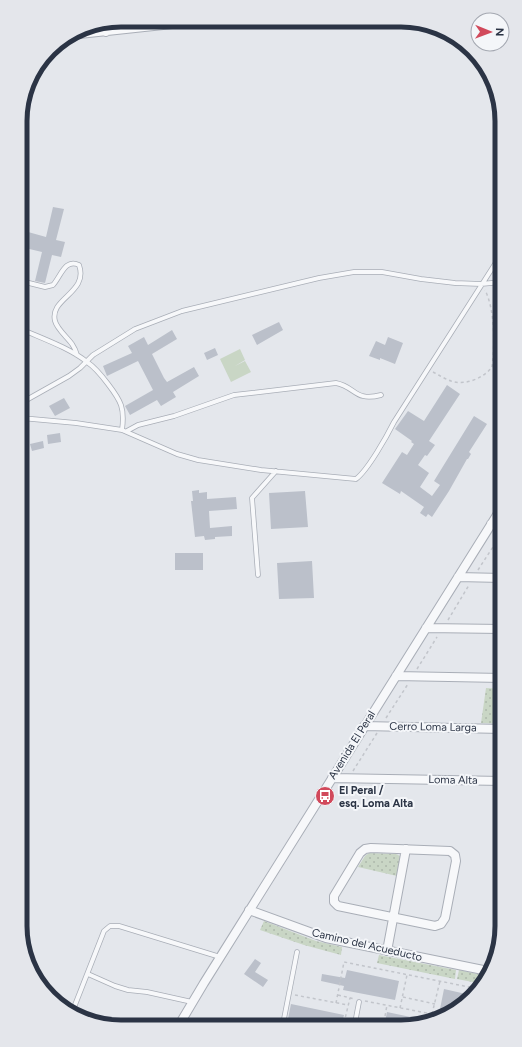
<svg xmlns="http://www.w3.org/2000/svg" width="522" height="1047" viewBox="0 0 522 1047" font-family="Figtree,sans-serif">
	<defs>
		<pattern id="grass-dots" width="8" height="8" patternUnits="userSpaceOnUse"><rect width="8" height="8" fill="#c9d6c5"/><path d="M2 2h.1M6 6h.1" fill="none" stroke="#adb8ab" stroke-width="1.8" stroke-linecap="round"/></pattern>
	</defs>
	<rect width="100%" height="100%" fill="#e4e7ec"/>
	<path fill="url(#grass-dots)" d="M486,688L502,689V724L481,723Z
		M369,853L396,854L400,856L401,859L397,876L358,867L365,856Z
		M264,921L316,941L342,947L341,955L304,945L260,930Z
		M379,955L456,970L455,979L377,963Z
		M459,970L486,976L483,984L457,979Z"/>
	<path fill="#c9d6c5" d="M240,349L245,360L235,366L245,361L251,372L231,382L220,359Z"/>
	<path fill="#bbc0ca" d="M53,207L64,209L56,240L65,242L61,257L52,255L45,283L35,281L42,252L21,247V230L46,237Z
		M279,322L283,330L257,345L252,335Z
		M172,330L177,339L152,354L164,378L167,382L194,367L199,376L173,392L176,397L161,406L157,400L130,415L125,406L153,390L138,361L107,376L103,366L132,353L128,346L144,337L148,345Z
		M388,337L403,343L395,364L380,358V360L369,356L376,341L385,345Z
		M215,348L218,355L207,360L204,353Z
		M447,385L460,394L429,441L435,445L427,456L425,455L418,465L429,473L420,487L432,496L440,485L434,481L474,416L487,424L469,452L471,454L468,459H467L449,491L432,517L428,514L426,517L420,513L424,507L401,491L400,494L382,483L402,452L407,455L414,444L411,442L412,441L395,429L408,411L424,421Z
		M64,398L70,408L55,416L49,406Z
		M60,433L61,442L48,444L47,435Z
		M43,441L44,448L32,451L30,444Z
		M199,490V493L207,492V499L236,497L237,509L209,511L210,528L232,526V536L215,537V539L205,540L204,536L195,537L191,501H193L192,491Z
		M305,491L308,527L271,529L269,493Z
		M175,553H203V570H175Z
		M312,561L314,598L279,599L277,563Z
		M255,959L261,963L255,972L268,980L263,987L244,974Z
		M347,970L399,981L395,1000L343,990L344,986L321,981L322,974L345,978Z
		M444,989L466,994L465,999L449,1011L440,1009Z
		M291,1004L344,1015L342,1023L287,1024Z
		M387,1012L420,1019L419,1022H385Z"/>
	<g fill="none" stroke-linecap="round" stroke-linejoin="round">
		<g stroke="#a9aeb7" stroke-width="5.5">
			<path id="service" d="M21,281L45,287L53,285C61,276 65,258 79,265C89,293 49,298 55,321C57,329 67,337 72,344C74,347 76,351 77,355
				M21,329C41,338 70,348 87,362C96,368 102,376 108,384C121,401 125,408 122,430
				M21,403L69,376L80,368L93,355L135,329L182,311L319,278L354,272H382L421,279L455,283L481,284L502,282
				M21,418L76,423L122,430L177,454L198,460L261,470L356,479C368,470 387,436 394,422L502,253
				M127,431L138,425L174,416L234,395L336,383C356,387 355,402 381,395
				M258,575L252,498L276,471
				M88,974L115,986L128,990L147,992L192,1002
				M73,1010L104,931L110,926H119L220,957
				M355,1023L359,1002
				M283,1024L297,952"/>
		</g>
		<g stroke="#a9aeb7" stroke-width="10">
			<path id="minor" d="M105,23L106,32
				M70,35L200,21
				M491,524H502
				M458,577L502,578
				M426,628L502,629
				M396,676L502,678
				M364,726L502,729
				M332,778L502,781
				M371,848L450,851L455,855L456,861L445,918L441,924L435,926L338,906L334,902V896L360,853L365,849Z
				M249,910L326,938L488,971
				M502,917C495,908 500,896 502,885
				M387,951L406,849
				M179,1025L204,983L502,507"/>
		</g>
		<path stroke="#c2c5cb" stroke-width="1.5" stroke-dasharray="3 3" stroke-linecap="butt" d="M433,372C439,375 445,379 451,381C465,386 484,378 492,367C495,345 495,310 485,290
			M478,570L502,533
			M448,620L469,585
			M417,669L437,637
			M386,718L408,684
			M353,771L377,733
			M295,995L348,1005
			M338,995L355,999
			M403,997L435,1004
			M365,1001L442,1016
			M336,1003L344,962L479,989
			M400,1008L407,975
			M432,1014L440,981
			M384,1022L387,1005
			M344,1023L350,998"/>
		<use href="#service" stroke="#f7f8fa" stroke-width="4"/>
		<use href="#minor" stroke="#f7f8fa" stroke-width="8"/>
	</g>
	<defs>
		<g id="bus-disc" transform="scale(1)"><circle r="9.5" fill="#d1495b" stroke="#f4f6f9"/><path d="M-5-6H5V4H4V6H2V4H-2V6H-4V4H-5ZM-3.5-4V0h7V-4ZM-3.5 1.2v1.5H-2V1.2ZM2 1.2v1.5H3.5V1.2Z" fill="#fff"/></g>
	</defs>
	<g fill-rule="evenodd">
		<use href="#bus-disc" x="325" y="796"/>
	</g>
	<g text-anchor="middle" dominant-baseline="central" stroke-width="4" stroke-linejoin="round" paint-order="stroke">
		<g font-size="11" fill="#2b3445" stroke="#f4f6f9">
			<text transform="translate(433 727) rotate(1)">Cerro Loma Larga</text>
			<text transform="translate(352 745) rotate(-58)">Avenida El Peral</text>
			<text transform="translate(453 780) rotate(1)">Loma Alta</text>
			<text transform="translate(367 945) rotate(13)">Camino del Acueducto</text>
		</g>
		<g font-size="11" font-weight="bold" fill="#2b3445" stroke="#f4f6f9" text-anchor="start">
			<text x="339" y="790">El Peral /<tspan x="339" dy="13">esq. Loma Alta</tspan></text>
		</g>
	</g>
	<path d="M0 0H522V1047H0ZM121 27H401A94 94 0 0 1 495 121V926A94 94 0 0 1 401 1020H121A94 94 0 0 1 27 926V121A94 94 0 0 1 121 27Z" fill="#e4e6eb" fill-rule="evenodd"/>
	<path fill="none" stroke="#2b3445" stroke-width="5" d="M121 27H401A94 94 0 0 1 495 121V926A94 94 0 0 1 401 1020H121A94 94 0 0 1 27 926V121A94 94 0 0 1 121 27Z"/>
	<g transform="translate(490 32) rotate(91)"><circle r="19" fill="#f4f6f9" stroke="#a4a8b1"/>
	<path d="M0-3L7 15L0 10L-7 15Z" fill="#d1495b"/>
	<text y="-6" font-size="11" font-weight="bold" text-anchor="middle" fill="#2b3445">N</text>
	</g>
</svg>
